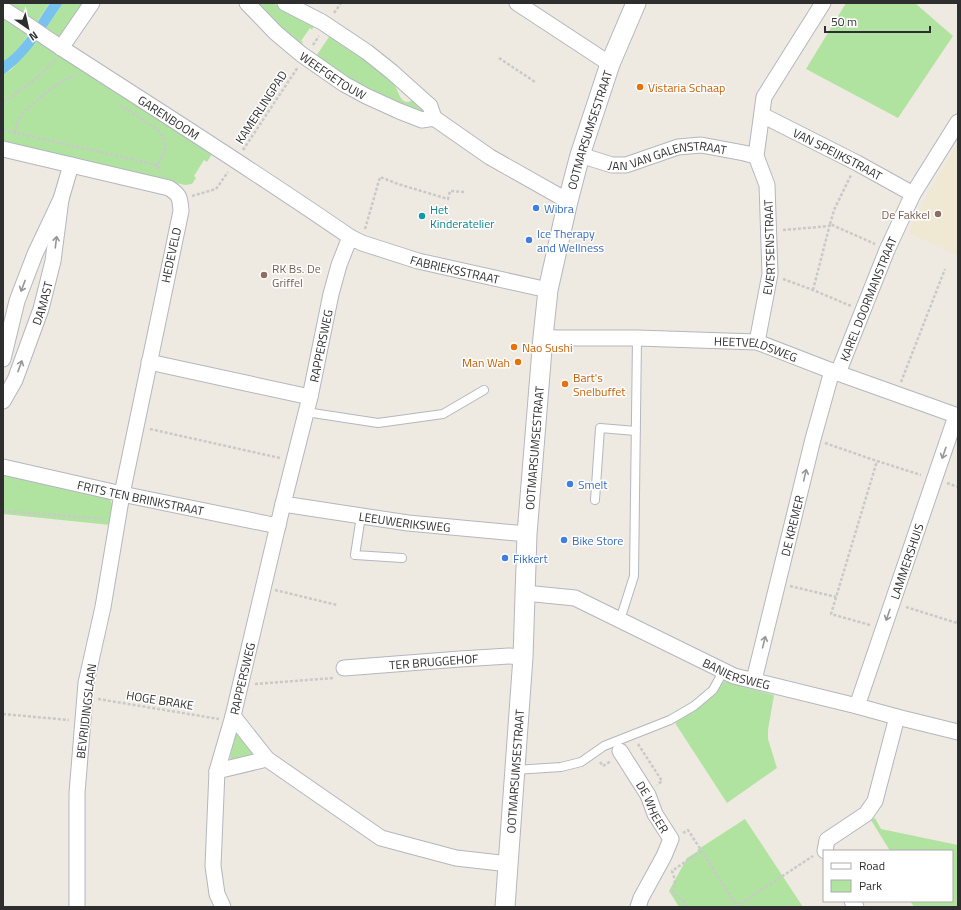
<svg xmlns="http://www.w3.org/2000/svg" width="961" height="910" viewBox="0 0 961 910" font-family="'Titillium Web',sans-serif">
	<rect width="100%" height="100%" fill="#efeae1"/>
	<path fill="#efe8d2" d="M958,143V256L908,232L927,195Z"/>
	<path fill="#b1e3a0" d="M4,3H48L49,4L37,22L24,17Z
		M63,3H84L61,38L57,39L44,31Z
		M252,3H273L315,24L312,30L310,28L301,41L303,42L300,48Z
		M846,3H915L953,36L898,118L806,69Z
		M3,14L30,32C23,43 14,56 3,61Z
		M331,34C341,40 351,46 360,53C371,62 381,72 392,82C399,88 399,106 411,101V98L424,110V112L423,114L394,106L314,59Z
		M39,39L212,154L207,162L204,160L194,176L196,178L192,184L185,185L3,144V75L12,69Z
		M3,473L109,498L113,505L110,525L3,514Z
		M724,681L731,682L744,687L774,695L768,730V739L777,768L727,803L675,723L706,702Z
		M238,728L255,754L244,757L236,761H232L230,758L233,744L234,731Z
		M875,818L881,829L958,845V907H914L910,901H952V851H890L871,820Z
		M745,819L803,907H679L669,891L687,858L698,851L697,850Z"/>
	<path fill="#78c3ed" d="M50,3H63C45,29 29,57 3,75V61C20,53 39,19 50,3Z"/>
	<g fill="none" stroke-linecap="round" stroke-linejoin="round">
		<g stroke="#b4b6c0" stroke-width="10">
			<path id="service" d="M306,412L378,423L443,414L484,390
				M595,500L600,428L636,431
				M361,516L355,555L402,558
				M620,620L634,576L637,338
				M515,770L561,767L581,762L604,746L670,720L694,706L713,690L724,670"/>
		</g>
		<g stroke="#b4b6c0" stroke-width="17">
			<g id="minor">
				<path id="s1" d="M247,3L276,33L301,54L344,84L366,96L399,111L422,120L434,118L490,157L568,201"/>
				<path d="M285,3L322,22L367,52L392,72L430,106L434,118"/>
				<path d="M517,3L610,64"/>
				<path id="s2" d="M3,9C24,22 43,36 63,49C159,111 256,172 350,237"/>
				<path d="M61,48L92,3"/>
				<path id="s3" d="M762,115L857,163L913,194"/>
				<path d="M3,149L169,188C180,195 180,198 181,211L122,494L103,607L86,683L77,793V907"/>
				<path id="s4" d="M580,155L612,165H626L678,147L701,145L744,153L756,156"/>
				<path id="s5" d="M543,337L557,338H637L757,342L832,371L958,416"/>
				<path id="s6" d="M757,342L770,274L767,185L756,156L764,97L823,3"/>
				<path d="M3,359L17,301L35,254L61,199L71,165"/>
				<path d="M149,362L310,397"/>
				<path id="s7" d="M838,373L887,250L913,194L958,122"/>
				<path id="s8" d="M3,401L15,380L41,309L53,261L61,199"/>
				<path id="s9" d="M3,467L122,494L278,526"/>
				<path id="s10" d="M283,504L408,523L527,534"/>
				<path id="s11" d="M525,593L575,598L734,676L857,706L897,717L958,732"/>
				<path id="s12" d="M344,668L460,659L509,656L523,657"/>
				<path id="s13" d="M754,680L813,439L832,371"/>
				<path id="s14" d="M857,706L956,416"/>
				<path id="s15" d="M620,751L648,795L655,814L671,839L664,856L641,898L638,907"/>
				<path d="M217,771L267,759"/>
				<path d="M825,851L827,840L866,814L875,801L897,717"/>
				<path id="s16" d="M509,864L456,858L381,838L267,759L233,716L283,504L310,397L331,294L339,265L350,237L362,243L418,261L548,290"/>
				<path d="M852,901L856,907"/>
				<path d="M223,907L217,894L213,866L217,771L233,716"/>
			</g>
		</g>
		<g stroke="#b4b6c0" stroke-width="21">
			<g id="tertiary">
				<path id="s17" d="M505,907L523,657L527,534L543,337L548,290L568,201L580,155L610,64L636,3"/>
			</g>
		</g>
		<path stroke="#c9c9c9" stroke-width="2.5" stroke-dasharray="3 2" stroke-linecap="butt" d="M334,13L341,3
			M313,45L319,36
			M499,58L535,82
			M3,102C22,89 40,77 55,59
			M120,105L158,130C169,143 166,153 157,165L160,172
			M3,130L157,165
			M15,133C16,128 17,122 20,118C24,112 28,108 33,104C46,92 59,82 75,75
			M243,150L298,67
			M192,196L216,189L228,172
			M830,224L834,210L851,175
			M365,229L380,177L398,184L448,199L450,191L465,192
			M783,230L830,226
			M783,279L813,290L851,306
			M813,290L830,224L875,244
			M901,382L945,269
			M150,429L280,458
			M825,443L877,461L921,475
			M947,483L958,487
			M3,511L104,519
			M790,586L836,597
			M275,590L337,605
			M906,607L957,623L958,620
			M870,625L831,614L877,461
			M255,684L334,678
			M98,699L219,719
			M3,714L69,720
			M638,744L662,781L657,785
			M600,762L603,766L611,761
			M683,833L688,830L737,906L813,856
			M687,907L683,901L673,893C676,886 675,878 672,871L701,851"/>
		<use href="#service" stroke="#fff" stroke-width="8"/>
		<use href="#minor" stroke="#fff" stroke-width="15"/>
		<use href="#tertiary" stroke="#fff" stroke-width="19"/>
	</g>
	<defs><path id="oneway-shaft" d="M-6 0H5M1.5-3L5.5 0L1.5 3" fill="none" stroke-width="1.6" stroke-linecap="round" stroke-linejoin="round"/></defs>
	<g stroke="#969696">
		<use href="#oneway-shaft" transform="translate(56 242) rotate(-83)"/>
		<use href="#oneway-shaft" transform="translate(23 286) rotate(111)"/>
		<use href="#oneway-shaft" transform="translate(20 366) rotate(-70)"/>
		<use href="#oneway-shaft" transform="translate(944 453) rotate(109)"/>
		<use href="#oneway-shaft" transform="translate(805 475) rotate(-77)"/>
		<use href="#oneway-shaft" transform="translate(888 615) rotate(109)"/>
		<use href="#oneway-shaft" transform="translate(764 642) rotate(-76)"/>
	</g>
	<g fill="#e8710a" stroke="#fff" stroke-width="1.5">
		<circle cx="640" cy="87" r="4"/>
		<circle cx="514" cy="347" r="4"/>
		<circle cx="518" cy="362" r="4"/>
		<circle cx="565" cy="384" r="4"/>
	</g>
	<g fill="#3f7fe0" stroke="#fff" stroke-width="1.5">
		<circle cx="536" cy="208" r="4"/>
		<circle cx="529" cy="240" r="4"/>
		<circle cx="570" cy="484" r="4"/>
		<circle cx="564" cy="540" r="4"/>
		<circle cx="505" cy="558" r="4"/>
	</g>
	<g fill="#8d6e63" stroke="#fff" stroke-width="1.5">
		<circle cx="938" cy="214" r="4"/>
		<circle cx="264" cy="275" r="4"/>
	</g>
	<circle fill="#0f9aa8" stroke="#fff" stroke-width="1.5" cx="422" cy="216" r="4"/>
	<g text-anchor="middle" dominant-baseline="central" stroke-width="3" stroke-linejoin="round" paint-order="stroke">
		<g font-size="12" fill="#2e2e2e" stroke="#fff">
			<text stroke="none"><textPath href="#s1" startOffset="113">WEEFGETOUW</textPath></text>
			<text transform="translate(261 107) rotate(-57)">KAMERLINGPAD</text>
			<text stroke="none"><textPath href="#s2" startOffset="198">GARENBOOM</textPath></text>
			<text stroke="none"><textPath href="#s17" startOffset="784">OOTMARSUMSESTRAAT</textPath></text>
			<text stroke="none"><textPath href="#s3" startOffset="85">VAN SPEIJKSTRAAT</textPath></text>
			<text stroke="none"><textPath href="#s4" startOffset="91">JAN VAN GALENSTRAAT</textPath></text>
			<text stroke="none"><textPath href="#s6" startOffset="96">EVERTSENSTRAAT</textPath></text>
			<text transform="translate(171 255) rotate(-78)">HEDEVELD</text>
			<text stroke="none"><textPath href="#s16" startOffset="928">FABRIEKSSTRAAT</textPath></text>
			<text stroke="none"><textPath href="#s7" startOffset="80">KAREL DOORMANSTRAAT</textPath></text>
			<text stroke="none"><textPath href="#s8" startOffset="106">DAMAST</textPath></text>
			<text stroke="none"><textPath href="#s16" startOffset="705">RAPPERSWEG</textPath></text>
			<text stroke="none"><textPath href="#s5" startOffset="214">HEETVELDSWEG</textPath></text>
			<text stroke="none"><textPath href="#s17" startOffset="460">OOTMARSUMSESTRAAT</textPath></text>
			<text stroke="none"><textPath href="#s9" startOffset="141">FRITS TEN BRINKSTRAAT</textPath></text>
			<text stroke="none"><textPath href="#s10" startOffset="123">LEEUWERIKSWEG</textPath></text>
			<text stroke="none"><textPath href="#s13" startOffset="159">DE KREMER</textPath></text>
			<text stroke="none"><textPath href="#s14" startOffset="153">LAMMERSHUIS</textPath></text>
			<text stroke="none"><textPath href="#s12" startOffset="90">TER BRUGGEHOF</textPath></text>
			<text stroke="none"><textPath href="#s11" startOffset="229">BANIERSWEG</textPath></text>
			<text stroke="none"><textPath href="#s16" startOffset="363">RAPPERSWEG</textPath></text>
			<text transform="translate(160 700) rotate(9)">HOGE BRAKE</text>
			<text transform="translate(86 711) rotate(-83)">BEVRIJDINGSLAAN</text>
			<text stroke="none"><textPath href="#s17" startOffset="136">OOTMARSUMSESTRAAT</textPath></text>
			<text stroke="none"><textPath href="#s15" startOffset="65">DE WHEER</textPath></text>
		</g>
		<g font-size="12" fill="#c56008" stroke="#fff" text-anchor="start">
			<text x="648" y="87">Vistaria Schaap</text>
			<text x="522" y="347">Nao Sushi</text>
			<text x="510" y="362" text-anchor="end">Man Wah</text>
			<text x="573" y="377">Bart's<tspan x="573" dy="14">Snelbuffet</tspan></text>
		</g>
		<g font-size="12" fill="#366cbe" stroke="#fff" text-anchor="start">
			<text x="544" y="208">Wibra</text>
			<text x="537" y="233">Ice Therapy<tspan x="537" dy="14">and Wellness</tspan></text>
			<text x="578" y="484">Smelt</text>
			<text x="572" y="540">Bike Store</text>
			<text x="513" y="558">Fikkert</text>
		</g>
		<g font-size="12" fill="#0d838f" stroke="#fff" text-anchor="start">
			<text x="430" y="209">Het<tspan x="430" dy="14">Kinderatelier</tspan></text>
		</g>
		<g font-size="12" fill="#785e54" stroke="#fff" text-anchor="end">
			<text x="930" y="214">De Fakkel</text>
			<text x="272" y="268" text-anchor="start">RK Bs. De<tspan x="272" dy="14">Griffel</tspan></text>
		</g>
	</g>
	<rect width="961" height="910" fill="none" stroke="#2e2e2e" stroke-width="8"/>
	<rect x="823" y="850" width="130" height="52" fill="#ffffff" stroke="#ababab"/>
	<rect x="831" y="863" width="20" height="6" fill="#ffffff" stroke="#ababab"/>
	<text x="859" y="870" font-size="12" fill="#2e2e2e">Road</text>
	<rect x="831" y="880" width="20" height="12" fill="#b1e3a0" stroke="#ababab"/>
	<text x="859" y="890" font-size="12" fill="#2e2e2e">Park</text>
	<g transform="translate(28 28) rotate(146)" stroke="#ffffff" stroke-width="3" paint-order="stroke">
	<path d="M0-3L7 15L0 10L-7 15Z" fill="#2e2e2e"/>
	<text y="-6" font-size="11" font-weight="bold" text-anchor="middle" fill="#2e2e2e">N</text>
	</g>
	<path d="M825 26v6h105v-6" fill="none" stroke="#2e2e2e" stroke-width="2"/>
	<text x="831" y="26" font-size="12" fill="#2e2e2e" stroke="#ffffff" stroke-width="3" paint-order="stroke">50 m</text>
</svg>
